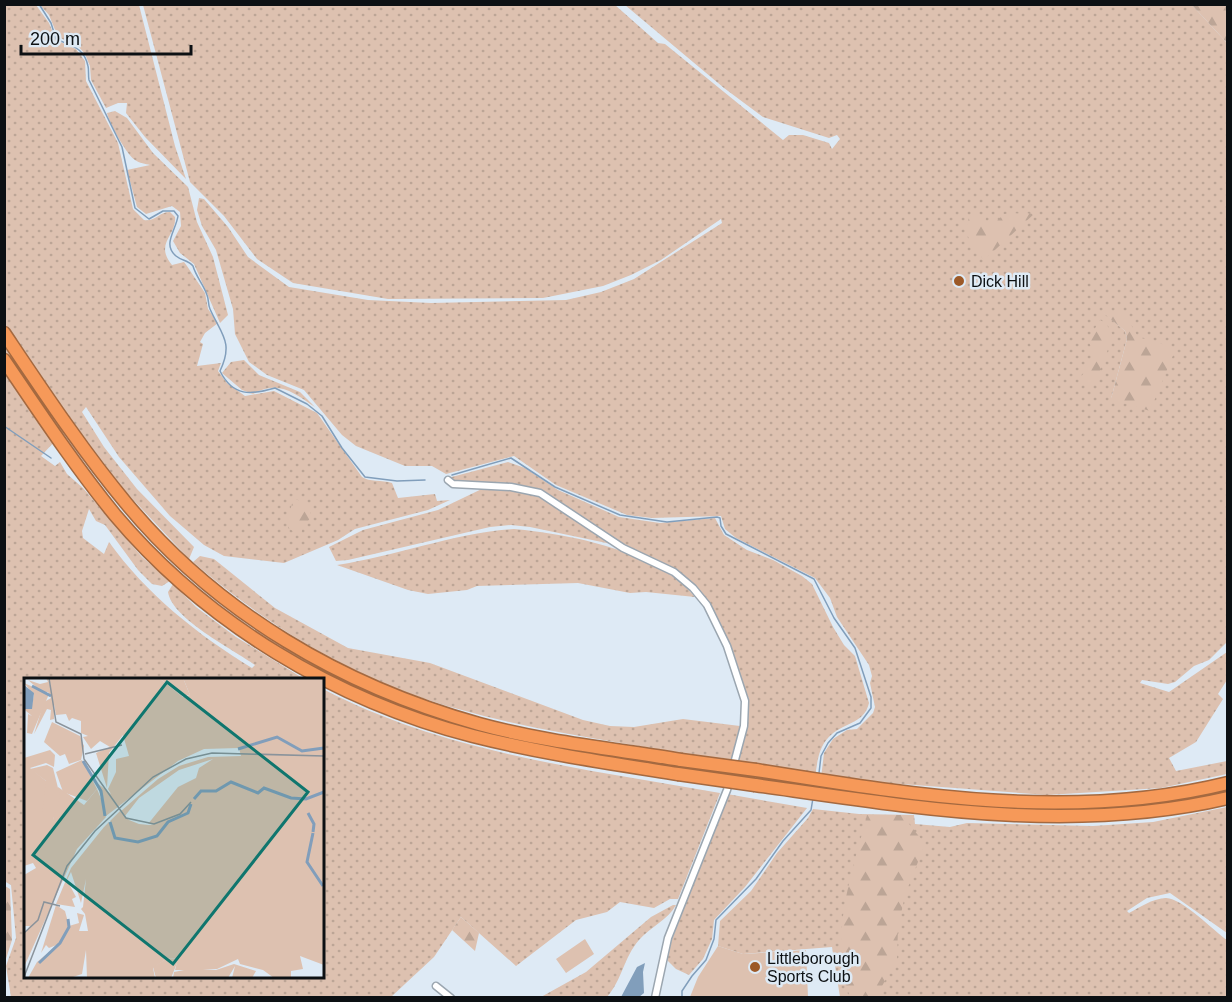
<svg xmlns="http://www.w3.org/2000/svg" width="1232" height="1002" viewBox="0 0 1232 1002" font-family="Arial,sans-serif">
	<defs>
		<pattern id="grass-dots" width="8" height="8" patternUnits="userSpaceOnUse" patternTransform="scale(1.5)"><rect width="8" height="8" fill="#ddc1b0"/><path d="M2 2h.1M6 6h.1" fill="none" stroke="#bca596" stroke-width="1.8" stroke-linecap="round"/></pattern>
		<pattern id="forest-firs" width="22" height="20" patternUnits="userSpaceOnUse" patternTransform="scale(1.5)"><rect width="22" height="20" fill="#ddc1b0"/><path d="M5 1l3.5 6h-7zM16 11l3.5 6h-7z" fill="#bca596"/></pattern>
	</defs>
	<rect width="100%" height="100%" fill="#deeaf5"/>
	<path fill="url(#grass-dots)" fill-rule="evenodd" d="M4,5H36L49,23L56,40L76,49L85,61L86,81L118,143L133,209L144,220C155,222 159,212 170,212L175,217C177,236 154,243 172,265L184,262L187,266L205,293L208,309L218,323L205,333L200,342L203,344L197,366L221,363L218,371L227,383L245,396L274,391L317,413L362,477C369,482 382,480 392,483L398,498L435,494L437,501L450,500L428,510L355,529L338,540L284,563L224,556L204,545L170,516L119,457L86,407L82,412L104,447L137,489L194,547L189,559L124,490L73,422L41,456L55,466L60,462L67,474L83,488L142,557L170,581L162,586L152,584L138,570L105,525L96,521L89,509L82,531L83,538L104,554L109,542C146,594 198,635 252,668L255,665C233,649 172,619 168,592L173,584L196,607L236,637L304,679L26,680V976H322L323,689C445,753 586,769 720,793L678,899H670L654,908L620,902L607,912L576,920L516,966L461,917L434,957L391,997H11L6,966L16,938L11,885L4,881Z
		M40,5H139L175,146L186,179L145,137L126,113L127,103H118L106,108L91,80L90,66L85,54L78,46L58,37L49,15Z
		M143,5H615L658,43L665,44L783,140L789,135H803L829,143L832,149L840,139L837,135L829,138L763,117L724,88L625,5H1192L1227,43V642L1209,660L1194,666L1175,682L1168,684L1142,680L1140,683L1169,692L1227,652V680L1218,694L1223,699L1196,742L1169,758L1176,771L1227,761V758V774L1161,788L1047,795L821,778L824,753L833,739L847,730L857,729L873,713L875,707L870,683L872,676L869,665L837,617L830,598L815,578L736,538L725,529L721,516L652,518L627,515L556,485L514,456L446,474L432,466H405L356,446L342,435L304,390L267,375L249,362L235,334L233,309L216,250L202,226L197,210L199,198L204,199L228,227L248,257L289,287L368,300L431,303L566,300L601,292L634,279L722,223L721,219L661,260L631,275L603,286L543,298L388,299L293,283L257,259L224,216L190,182ZM1102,311L1137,337L1111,399L1127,339L1125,331Z
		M115,111L127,118L153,153L188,187L197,222L213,257L228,315L220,323L194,264L180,253L173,241L181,226L180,212L172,206L146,214L137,207L127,170L150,165C146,164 139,163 135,160C127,155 109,123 107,113Z
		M244,360L259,375L300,392L315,407C292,392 279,380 253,394L242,390L222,373L231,362Z
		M508,462L525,468L558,490L619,517L660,523L715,518L724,535L747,550L773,560L802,576L812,584L833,627L844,645L855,656L869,703C864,725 842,722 828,738C818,749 817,764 815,778L737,764L746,726L749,698L745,695C733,657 721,623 698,589L530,487L457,483L448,478Z
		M488,486L537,494L616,545L530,527L511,525L490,527L348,560L336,561L329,547L363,530L438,510Z
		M514,529C569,534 659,551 695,597L646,592L630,593L578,583L477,586L467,590L428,594L408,590L337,565C397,556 454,533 514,529Z
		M200,556L214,559L275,608L348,648L430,663L583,720L610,726L634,727L683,719L740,726L731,763C642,744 550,735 462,710C361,683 272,630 193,562Z
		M727,794L807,808L745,887L714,920L712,939L703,959L689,975L676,969L665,958Z
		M1227,807V933L1170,893L1147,898L1127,911L1129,913C1140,907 1152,899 1165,898C1180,896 1214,931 1227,940V997H840L832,947L743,954L718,946L720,921L751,891L777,853L808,818L813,809L859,814L914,815L915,824L950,827L967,823L1093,826L1153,822Z
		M673,905H676C668,920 650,927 639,940C624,957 622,980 607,997H541L586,972L651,917Z"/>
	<path fill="url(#forest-firs)" d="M1192,5H1227V43Z
		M1024,213L1034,214L984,260C973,247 962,235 969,218L986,215L985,223L997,221L1004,214Z
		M1106,310L1125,314L1138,337L1176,348L1150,411L1111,399L1127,339L1125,331L1101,311Z
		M1100,320L1106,323L1113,336L1099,373L1090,385L1081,377L1095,356L1088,340Z
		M293,500H298L310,509L311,517L302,529L301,536L288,528V518Z
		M867,815H902L925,844L905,895L898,928L897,959L876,997H850C828,937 852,874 867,815Z
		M5,886L10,889L12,940L5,962Z
		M461,917L479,933L475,951L452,930Z"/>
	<path fill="#ddc1b0" d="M585,939L594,954L566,973L556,959Z
		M718,946L743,954L806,950L808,997H690L698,977Z"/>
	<path fill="#819ebb" d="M645,963L643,972L644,993L639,997H621L637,967Z"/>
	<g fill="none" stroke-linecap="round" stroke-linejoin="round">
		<path stroke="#819ebb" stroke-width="1.5" d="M39,4L51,23L56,39C71,46 84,47 88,66C89,70 88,75 89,80L122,147L135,208L149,219L163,211H174L178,216C176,230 162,245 176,256C182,261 188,260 193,266C196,277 204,285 207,295C209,300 208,305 210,309C221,334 234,342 220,371C233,397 251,395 275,388L307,404L322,416L342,448L365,477L397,481L425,480
			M4,426L51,458
			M452,475L511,458L555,487L620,515L667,522L717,517L720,518L721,526L726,534L814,579L834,618L855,648L871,697V708L860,723L837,733L828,743L821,756L819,773
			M682,998V991L692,976L706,960L714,939L716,920L756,879L783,841L811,810L813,798"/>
		<g stroke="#9ba6b0" stroke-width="9">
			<path id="street" d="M448,480L453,484L511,487L540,493L623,548L674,572L693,588L707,605L727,646L745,701L744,726L727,790L668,938L655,998
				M436,986L451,998"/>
		</g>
		<g stroke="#a46940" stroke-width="15">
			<path id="highway" d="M4,333C43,391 82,450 126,503C217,613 343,686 479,724C544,742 614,749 681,760
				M4,360C40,413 75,466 115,515C206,623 336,701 473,736C540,753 609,763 678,774
				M756,770C912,795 1071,822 1228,783
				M755,785C912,807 1070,835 1228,798"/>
		</g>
		<use href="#street" stroke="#fff" stroke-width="6"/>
		<use href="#highway" stroke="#f69959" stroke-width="12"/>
		<g stroke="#a46940" stroke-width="15" stroke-linecap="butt">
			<path id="highway-bridge" d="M681,760L756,770
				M678,774L755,785"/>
		</g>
		<use href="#highway-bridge" stroke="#f69959" stroke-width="12"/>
	</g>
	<g fill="#9c5928" stroke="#deeaf5" stroke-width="2">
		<circle cx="959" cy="281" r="6"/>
		<circle cx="755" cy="967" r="6"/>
	</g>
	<g text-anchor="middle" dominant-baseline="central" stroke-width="5" stroke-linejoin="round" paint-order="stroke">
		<g font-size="16" fill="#0c1013" stroke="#deeaf5" text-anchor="start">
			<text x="971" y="281">Dick Hill</text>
			<text x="767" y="958">Littleborough<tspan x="767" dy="18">Sports Club</tspan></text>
		</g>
	</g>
	<g transform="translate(24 678)">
		<rect width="300" height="300" fill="#deeaf5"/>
		<path d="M22,0H24L31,24L30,21V41L26,42L27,32L23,31L10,56L20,24L27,20L24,14H18L4,2L16,6L24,4ZM25,0H135L159,19L166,17L159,0H300V287L276,278L279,291L267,293V300H250L239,292L216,286L214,281L193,291H179L192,292L210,286L232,293L228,300H208L211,288L204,300H149L150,294L160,292H151L154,280L142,281L129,290L131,300H63L62,272L58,296L46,300H4L13,284L35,266L25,270L22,267L17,275L32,227L41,233L45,248L55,245L53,235L60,237L55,253H64L61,236L57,231L59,229L62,201L57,225L47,194L43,202L52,219L48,221L51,229L32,226L47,190L80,149L85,144L88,146L86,143L96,133L105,142L115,146L125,147L130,146H124L154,109L172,100L175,90L189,81L155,92L115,120L101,138L97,133L134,101L155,88L184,79L217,78L215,70L180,71L154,83L82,138L80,130L82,139L53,171L0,289V256L6,248H0V197L12,190L9,185L0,188V80L26,72L31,77L30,89L22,85L6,90L22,103V124L29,142L34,109L60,127L73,111L80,128L72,104L87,116L84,111L92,94V81L105,78L99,57L85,75L83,110L72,75L86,69L76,63L67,71L59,59L64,58L57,55V43L48,40L45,43L42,36L32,37ZM28,44L56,58L60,68L57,82L45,86L41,76L36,78L20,64Z" fill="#ddc1b0"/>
		<path d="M135,0H159L166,17L158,18ZM0,5L25,16L8,56L3,55L4,36L8,38L2,33L0,31H7L10,17ZM23,87L29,90L36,118L29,142L23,146L18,137L22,103L6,91ZM45,122L68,137L75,146L71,151H64ZM155,280L147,300H132L129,289L142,281Z" fill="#ddc1b0"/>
		<path d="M58,82L73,111L63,123L39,114L32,94Z" fill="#ddc1b0"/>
		<path d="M0,7L10,15L8,31H0Z" fill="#819ebb"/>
		<path fill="none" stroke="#819ebb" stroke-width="3" d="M8,8L27,18M214,71L253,59L278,73L300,70M59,83L77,113L81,138M170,121L177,113H192L207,104L234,115L240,110L267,120L282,121L300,114M284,135L290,146L289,154M86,144L91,160L114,164L133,158L144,144L164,135L167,126M289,155L283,184L299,208M15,285L36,265L45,249L44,241"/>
		<path fill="none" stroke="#8a939b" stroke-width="1.5" d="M25,0L32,44L57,56L60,81L102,140L130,146L156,136L167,124M61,76L98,67M0,255L14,242L20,224L36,228M0,299L43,188L71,153L129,99L162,81L188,75L300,78"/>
		<path fill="#0f766e" fill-opacity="0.15" stroke="#0f766e" stroke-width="3" d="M143,4L284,114L149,286L9,177Z"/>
		<rect width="300" height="300" fill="none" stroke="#0c1013" stroke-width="3"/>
	</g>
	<rect width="1232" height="1002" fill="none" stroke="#0c1013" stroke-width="12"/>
	<path d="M21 45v9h170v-9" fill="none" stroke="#0c1013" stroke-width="3"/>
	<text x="30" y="45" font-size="18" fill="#0c1013" stroke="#deeaf5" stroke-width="4.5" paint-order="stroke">200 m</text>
</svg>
